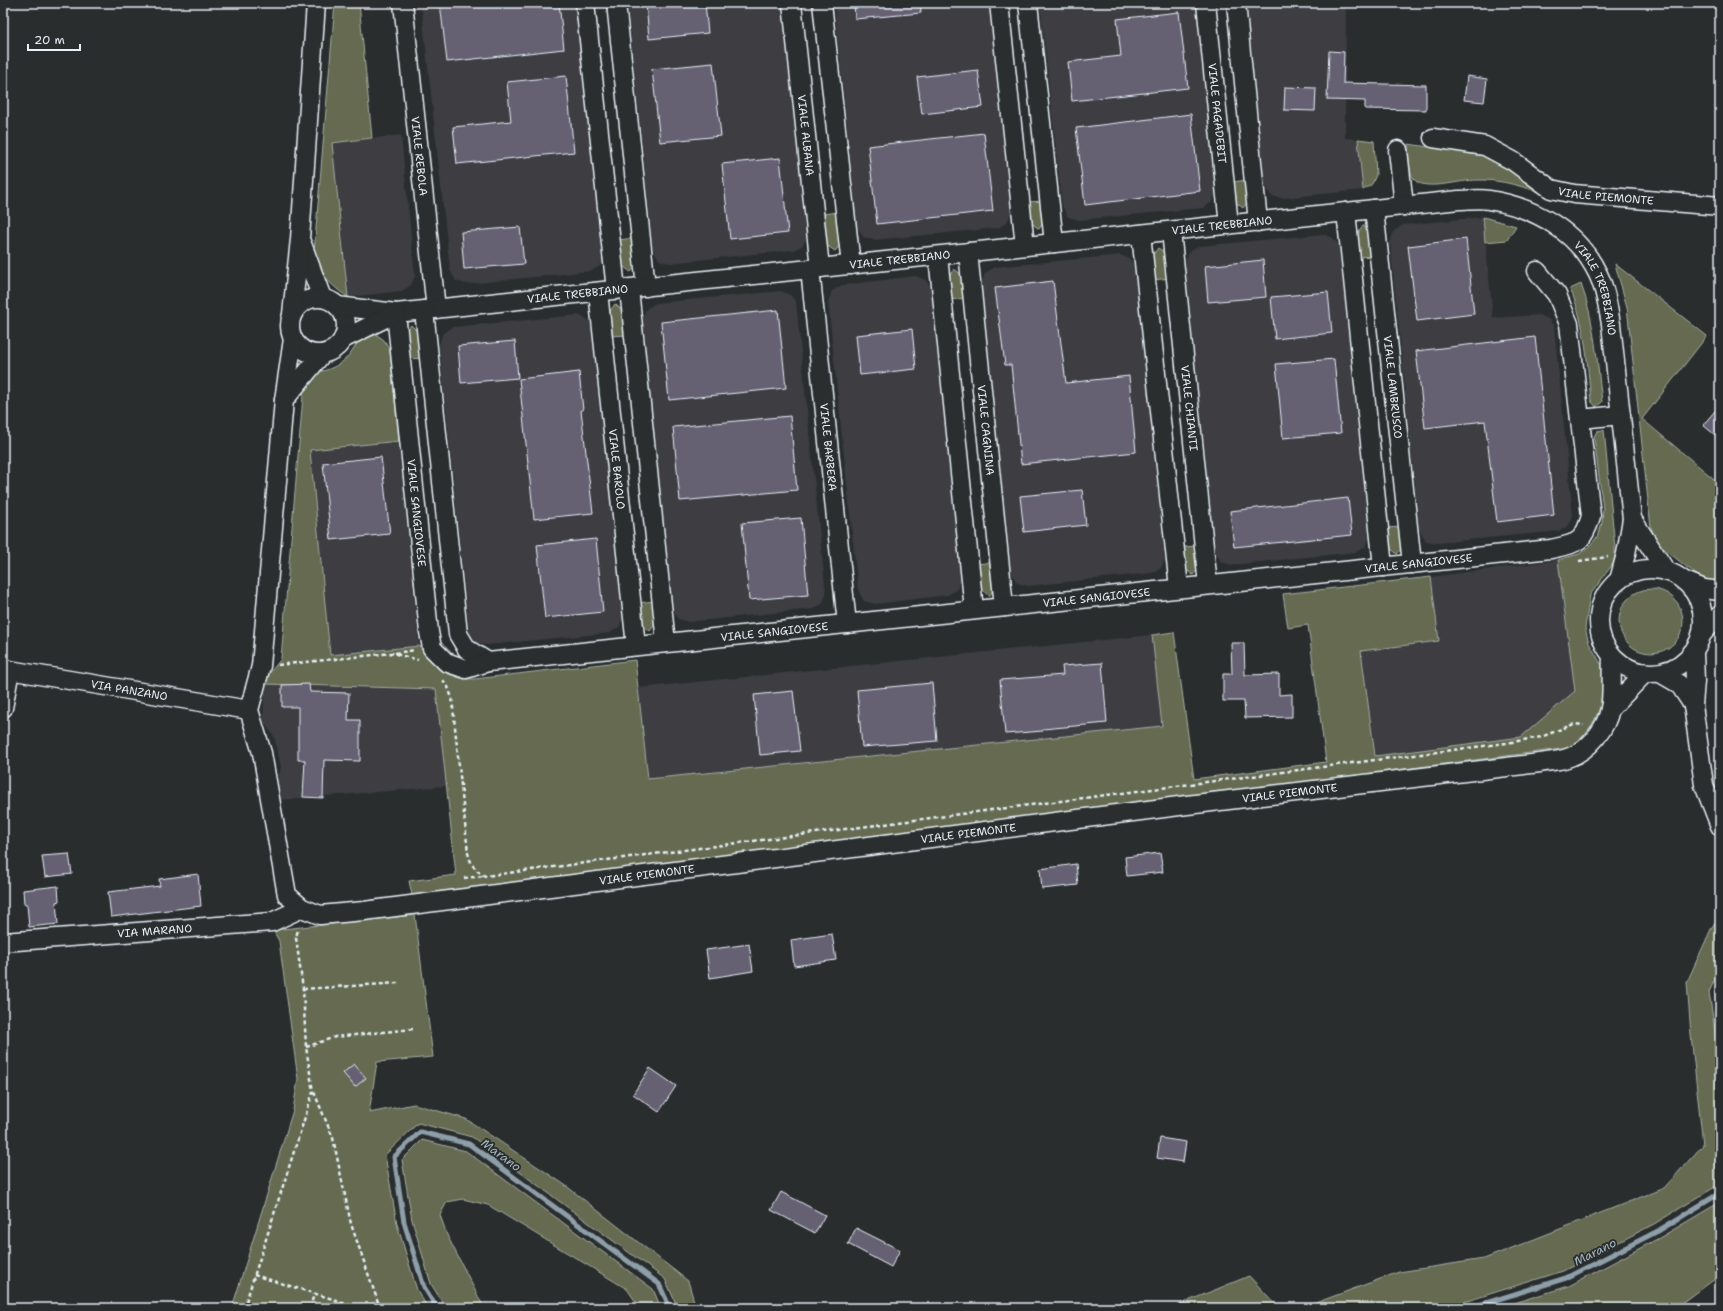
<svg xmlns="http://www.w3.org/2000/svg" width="1723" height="1311" viewBox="0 0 1723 1311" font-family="'Shantell Sans',sans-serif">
	<rect width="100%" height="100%" fill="#2a2d2e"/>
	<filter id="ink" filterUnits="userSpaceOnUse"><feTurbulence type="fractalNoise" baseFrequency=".025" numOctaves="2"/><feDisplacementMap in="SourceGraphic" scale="8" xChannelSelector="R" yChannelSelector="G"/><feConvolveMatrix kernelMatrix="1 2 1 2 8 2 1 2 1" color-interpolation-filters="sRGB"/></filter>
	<g filter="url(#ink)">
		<path fill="#3c3d43" d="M421,3H577L604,256L600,266L591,271L467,284L456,281L450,270Z
			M627,3H783L807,235L803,245L794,250L670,263L659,260L653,249Z
			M834,3H989L1011,213L1007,222L998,228L874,240L863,237L857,226Z
			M1040,3H1197L1216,193L1212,202L1203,208L1079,220L1068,217L1062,206Z
			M1247,3H1346L1345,138L1358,139L1363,190L1282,198L1271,196L1264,184Z
			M401,135L415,276L411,285L402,291L348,297L332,143Z
			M1483,217L1493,318L1539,315L1548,319L1554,326L1573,516L1569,525L1560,531L1437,543L1426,541L1419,529L1390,242L1394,231L1403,225Z
			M1324,234L1333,238L1339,245L1369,538L1365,547L1356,552L1232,565L1221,562L1215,551L1185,263L1189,252L1199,246Z
			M1120,255L1130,259L1135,266L1165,559L1161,568L1152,573L1028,586L1017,583L1011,572L981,284L985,273L995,267Z
			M916,276L925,280L931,287L961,580L957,589L948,595L875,604L864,601L858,590L828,302L832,291L842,285Z
			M781,291L790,295L796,302L826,595L822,604L813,609L689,622L678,619L672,608L642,320L646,309L656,303Z
			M578,315L587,319L593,325L623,618L619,627L610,633L486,645L475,643L469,631L439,344L443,333L453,327Z
			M399,441L419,646L330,655L310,450Z
			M1558,560L1575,691L1521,737L1375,756L1361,651L1439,641L1431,577Z
			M1152,635L1162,726L648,779L638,688Z
			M265,684L436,689L447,786L280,800L277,781L281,767L274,736L263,721Z"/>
		<path fill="#656b51" stroke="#a6aea4" d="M335,3H359L372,138L332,143L348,297C328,284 321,274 314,252Z
			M1358,139L1374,141L1376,175L1372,184L1363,190Z
			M1408,144L1484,155L1507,163L1549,195C1526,188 1502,179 1477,180C1461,180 1430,190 1417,182C1407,175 1409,155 1408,144Z
			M1248,180L1250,199L1243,208L1234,201L1232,182Z
			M1044,201L1046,219L1039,229L1029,221L1027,202Z
			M839,212L842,243L835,251L825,244L822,214Z
			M1483,217L1516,226L1507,240L1485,242Z
			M1363,225L1372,235L1374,256L1357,257L1355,237Z
			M635,238L638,263L631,272L621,265L618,240Z
			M1158,248L1168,255L1170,278L1153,280L1151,257Z
			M1615,264L1707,336L1642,419L1720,484V585L1702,579L1659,545L1651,528L1627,307Z
			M954,269L965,277L967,298L949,300L947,279Z
			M1581,284C1595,322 1597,362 1602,402L1596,407L1591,401C1587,363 1586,324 1570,289Z
			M615,304L625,313L627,335L611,336L608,314Z
			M411,325L421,335L423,358L406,359L403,336Z
			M377,335L384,340L390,350L399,441L310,450L330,655L419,646C435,668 448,679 475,679L635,660L648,779L1162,726L1152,635L1174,632L1194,779L1326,762L1308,625L1288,628L1283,594L1431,577L1439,641L1361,651L1375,756L1521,737L1575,691L1558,560L1579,554L1589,547L1597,537L1602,523L1603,509L1594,437L1597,431L1604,430L1615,548V561L1590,595L1585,628L1589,643L1605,671L1603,701L1593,723L1582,738L1569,748L412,895L409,881L456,875L436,689L265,684L264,680L281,659L304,384L310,374C320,372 330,370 339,364C357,353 351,337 377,335Z
			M1403,527L1405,544L1397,554L1388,546L1386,528Z
			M1198,546L1200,566L1193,575L1184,568L1182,547Z
			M994,562L997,585L989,596L979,587L977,564Z
			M1619 621a32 32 0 1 1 64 0a32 32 0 1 1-64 0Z
			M655,601L657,621L650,631L641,623L638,603Z
			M415,915L433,1057L377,1062L369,1113L414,1104L466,1119L565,1185L688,1281L696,1308H678L665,1279L472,1137L418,1123L385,1155L397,1224L417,1290L428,1308H232L293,1110L298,1079L279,941L273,930Z
			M1720,915V969L1709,992L1720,1063V1184L1654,1224L1563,1271L1445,1308H1302L1399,1272L1484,1259L1664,1188L1703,1145L1691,1035L1687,982L1712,927Z
			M422,1140L466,1151L653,1289L661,1308H640L627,1289L488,1205L463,1199L447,1202L440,1215L447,1235L484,1308H446L431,1284L412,1220L402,1160Z
			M1720,1202V1274L1675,1308H1497L1569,1286L1661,1237Z
			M1249,1276L1279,1308H1171Z"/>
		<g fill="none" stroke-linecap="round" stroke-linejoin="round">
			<path stroke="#8e9faa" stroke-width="5" d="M1720,987L1717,993L1720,1011
				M437,1308L424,1287L404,1222L394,1157L420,1132L469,1144L659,1284L670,1308
				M1470,1308L1566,1278L1658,1231L1720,1193"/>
		</g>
		<path fill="#666173" stroke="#e8f1f8" d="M440,3H559L564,49L447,62Z
			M646,3H705L708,33L649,39Z
			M854,3H920L921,13L855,19Z
			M1179,12L1188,88L1072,101L1068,62L1121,56L1117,19Z
			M1329,51L1344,52L1343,83L1426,85V110L1365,109V101L1327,100Z
			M713,63L721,136L660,142L652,69Z
			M978,70L983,107L922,114L917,77Z
			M566,76L574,152L457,164L453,127L511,121L507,82Z
			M1467,76L1487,79L1484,102L1464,100Z
			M1285,87L1316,88L1315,111L1284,110Z
			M1191,114L1200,191L1085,205L1076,128Z
			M984,133L993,211L877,224L868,146Z
			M780,158L788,233L730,239L722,164Z
			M520,227L524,264L464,269L461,232Z
			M1466,239L1474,314L1417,321L1408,246Z
			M1263,260L1266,297L1208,302L1205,266Z
			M1053,281L1066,383L1129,376L1136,452L1021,464L1011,365H1005L995,288Z
			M1328,292L1332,333L1275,339L1271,297Z
			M778,310L786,388L669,400L661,322Z
			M912,329L916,369L860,375L856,335Z
			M1535,337L1554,515L1497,522L1485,421L1425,428L1416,351Z
			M515,341L518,378L461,383L458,346Z
			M1334,359L1341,433L1283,438L1276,364Z
			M579,372L583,410H581L593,513L534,519L519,379Z
			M1720,405V439L1703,425Z
			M790,416L797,490L680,501L673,427Z
			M381,457L390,534L331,540L323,463Z
			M1082,490L1086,525L1024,532L1020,496Z
			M1348,498L1352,535L1234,547L1230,511Z
			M801,518L808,595L749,600L742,523Z
			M596,539L603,612L545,618L537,545Z
			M1231,643H1244L1245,675L1279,674V695L1292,694V717L1245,718L1244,701H1223V674H1232Z
			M1102,663L1107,723L1043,729V731L1005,734L1000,680L1063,675L1062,666Z
			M932,683L937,741L862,747L857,690Z
			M309,684L310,692L349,693L348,720H360V761L324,760L323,798L303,797L305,760H298V707H282V685Z
			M793,691L800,751L760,755L754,695Z
			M1160,853L1163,872L1127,876L1125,857Z
			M69,854L72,874L45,877L42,856Z
			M1076,864L1078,885L1042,889L1040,869Z
			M198,874L201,906L111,917L108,892L160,886L159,879Z
			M58,886L59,901L56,902L58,924L29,927L27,904H24L23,890Z
			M832,934L836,960L794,966L791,940Z
			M749,944L753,971L710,978L706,950Z
			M354,1064L366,1078L355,1087L343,1073Z
			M650,1068L676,1086L659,1112L633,1094Z
			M1160,1138L1186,1142L1183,1162L1157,1158Z
			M781,1192L825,1215L815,1233L771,1210Z
			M856,1228L900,1250L891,1267L848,1244Z"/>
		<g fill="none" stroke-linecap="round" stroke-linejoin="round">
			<g stroke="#e8f1f8" stroke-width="21">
				<g id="street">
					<path id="s1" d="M403,3L436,309"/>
					<path d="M585,3L616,290"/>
					<path d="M616,3L646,287"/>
					<path id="s2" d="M792,3L820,268"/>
					<path d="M822,3L851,265"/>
					<path d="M999,3L1025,246"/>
					<path d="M1028,3L1054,243"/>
					<path id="s3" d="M1206,3L1229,225"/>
					<path d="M1236,3L1258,222"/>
					<path id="s4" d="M1433,138L1485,146L1513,161L1551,189L1574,194L1720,206"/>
					<path d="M1398,150L1404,206"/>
					<path id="s5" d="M1374,209L1412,564"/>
					<path d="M1346,212L1383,567"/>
					<path id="s6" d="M1171,231L1208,585"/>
					<path d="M1141,234L1179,588"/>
					<path d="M302,244L322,298"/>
					<path id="s7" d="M968,252L1004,607"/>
					<path d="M938,256L974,610"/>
					<path id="s8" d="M810,269L847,624"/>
					<path d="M629,289L666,643"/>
					<path id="s9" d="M598,292L636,646"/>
					<circle cx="318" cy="326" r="28"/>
					<path id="s10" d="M337,306L396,313L1459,200C1469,200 1480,198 1489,200C1535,207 1578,232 1598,274C1606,290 1608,308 1611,324L1632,519L1626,554L1619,580"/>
					<path d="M424,310L458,634L467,649L488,662"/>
					<path id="s11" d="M396,313L429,632L432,648L446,662L466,669L488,662L1551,549C1577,543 1583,544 1591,516L1569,324L1557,295L1537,271"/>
					<path d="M292,314L300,239L316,3"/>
					<path id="s12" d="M293,339L284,400L261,666L249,710L262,753L287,895L302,908L320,915L364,911L1187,805L1540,763C1550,761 1561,761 1570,757C1589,750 1606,729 1610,709C1613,694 1611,672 1612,656"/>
					<path d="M343,339L396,313"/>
					<path d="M284,400L322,354"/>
					<path d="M1580,419L1621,415"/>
					<path d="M1632,519L1666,571"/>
					<circle cx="1651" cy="621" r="52"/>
					<path d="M1685,581L1704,589L1720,591"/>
					<path d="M1702,634L1720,615"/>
					<path d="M1694,652L1695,681L1693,705L1704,785L1720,826"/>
					<path id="s13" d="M3,669L249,710"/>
					<path d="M1660,673L1679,684L1693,705"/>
					<path d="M3,708L10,670"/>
					<path d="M1610,709L1645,673"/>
					<path id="s14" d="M3,942L272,922L302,908"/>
				</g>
			</g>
			<path stroke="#e8f1f8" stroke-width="2.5" stroke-dasharray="4 3" stroke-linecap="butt" d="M1579,561L1608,557
				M395,653L415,650
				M278,665L392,653L418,660
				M443,680L448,687L452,698L468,853C471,865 475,870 485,876L1506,743L1541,737L1574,724L1584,725
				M464,878L485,876
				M303,989L399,983
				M306,1047L335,1037L413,1029
				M314,1092L333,1138L351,1224L380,1308
				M254,1275L362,1308
				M244,1308L313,1092L306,1047L303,989L296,938L298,929
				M310,1308L314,1294
				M374,1308L376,1301"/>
			<use href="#street" stroke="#2a2d2e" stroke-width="18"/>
		</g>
	</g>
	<g text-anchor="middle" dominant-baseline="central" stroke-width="3.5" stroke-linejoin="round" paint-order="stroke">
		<g font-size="11" fill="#e8f1f8" stroke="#2a2d2e">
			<text stroke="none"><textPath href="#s3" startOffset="111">VIALE PAGADEBIT</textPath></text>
			<text stroke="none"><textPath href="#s2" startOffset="133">VIALE ALBANA</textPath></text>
			<text stroke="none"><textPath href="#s1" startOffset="154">VIALE REBOLA</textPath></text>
			<text stroke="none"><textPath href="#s4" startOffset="187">VIALE PIEMONTE</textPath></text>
			<text stroke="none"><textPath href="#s10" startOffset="890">VIALE TREBBIANO</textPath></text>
			<text stroke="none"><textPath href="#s10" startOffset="566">VIALE TREBBIANO</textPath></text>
			<text stroke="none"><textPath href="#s10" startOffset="1308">VIALE TREBBIANO</textPath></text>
			<text stroke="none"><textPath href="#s10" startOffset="242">VIALE TREBBIANO</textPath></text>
			<text stroke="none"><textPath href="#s5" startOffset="179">VIALE LAMBRUSCO</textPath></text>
			<text stroke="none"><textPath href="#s6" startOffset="178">VIALE CHIANTI</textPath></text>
			<text stroke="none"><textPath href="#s7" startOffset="179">VIALE CAGNINA</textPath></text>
			<text stroke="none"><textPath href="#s8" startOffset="179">VIALE BARBERA</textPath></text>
			<text stroke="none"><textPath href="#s9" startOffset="178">VIALE BAROLO</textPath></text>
			<text stroke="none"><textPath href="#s11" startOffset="201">VIALE SANGIOVESE</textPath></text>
			<text stroke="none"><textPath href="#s11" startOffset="1337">VIALE SANGIOVESE</textPath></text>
			<text stroke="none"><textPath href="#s11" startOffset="1013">VIALE SANGIOVESE</textPath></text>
			<text stroke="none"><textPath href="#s11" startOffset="689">VIALE SANGIOVESE</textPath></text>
			<text stroke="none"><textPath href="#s13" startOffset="128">VIA PANZANO</textPath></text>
			<text stroke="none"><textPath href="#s12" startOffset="1580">VIALE PIEMONTE</textPath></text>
			<text stroke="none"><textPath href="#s12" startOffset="1256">VIALE PIEMONTE</textPath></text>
			<text stroke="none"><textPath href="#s12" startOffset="932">VIALE PIEMONTE</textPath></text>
			<text stroke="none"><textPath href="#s14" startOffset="152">VIA MARANO</textPath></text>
		</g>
		<g font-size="12" font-style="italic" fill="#a4b4be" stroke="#2a2d2e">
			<text transform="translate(501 1155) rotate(36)">Marano</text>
			<text transform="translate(1595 1252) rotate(-27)">Marano</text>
		</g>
	</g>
	<rect width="1723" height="1311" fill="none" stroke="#2a2d2e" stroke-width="16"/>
	<rect x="8" y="8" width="1707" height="1295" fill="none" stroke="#e8f1f8" stroke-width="1.5" filter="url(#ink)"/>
	<path d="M28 44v6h52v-6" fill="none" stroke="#e8f1f8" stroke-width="2"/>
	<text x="34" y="44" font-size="12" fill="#e8f1f8" stroke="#2a2d2e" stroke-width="3" paint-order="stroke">20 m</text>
</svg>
